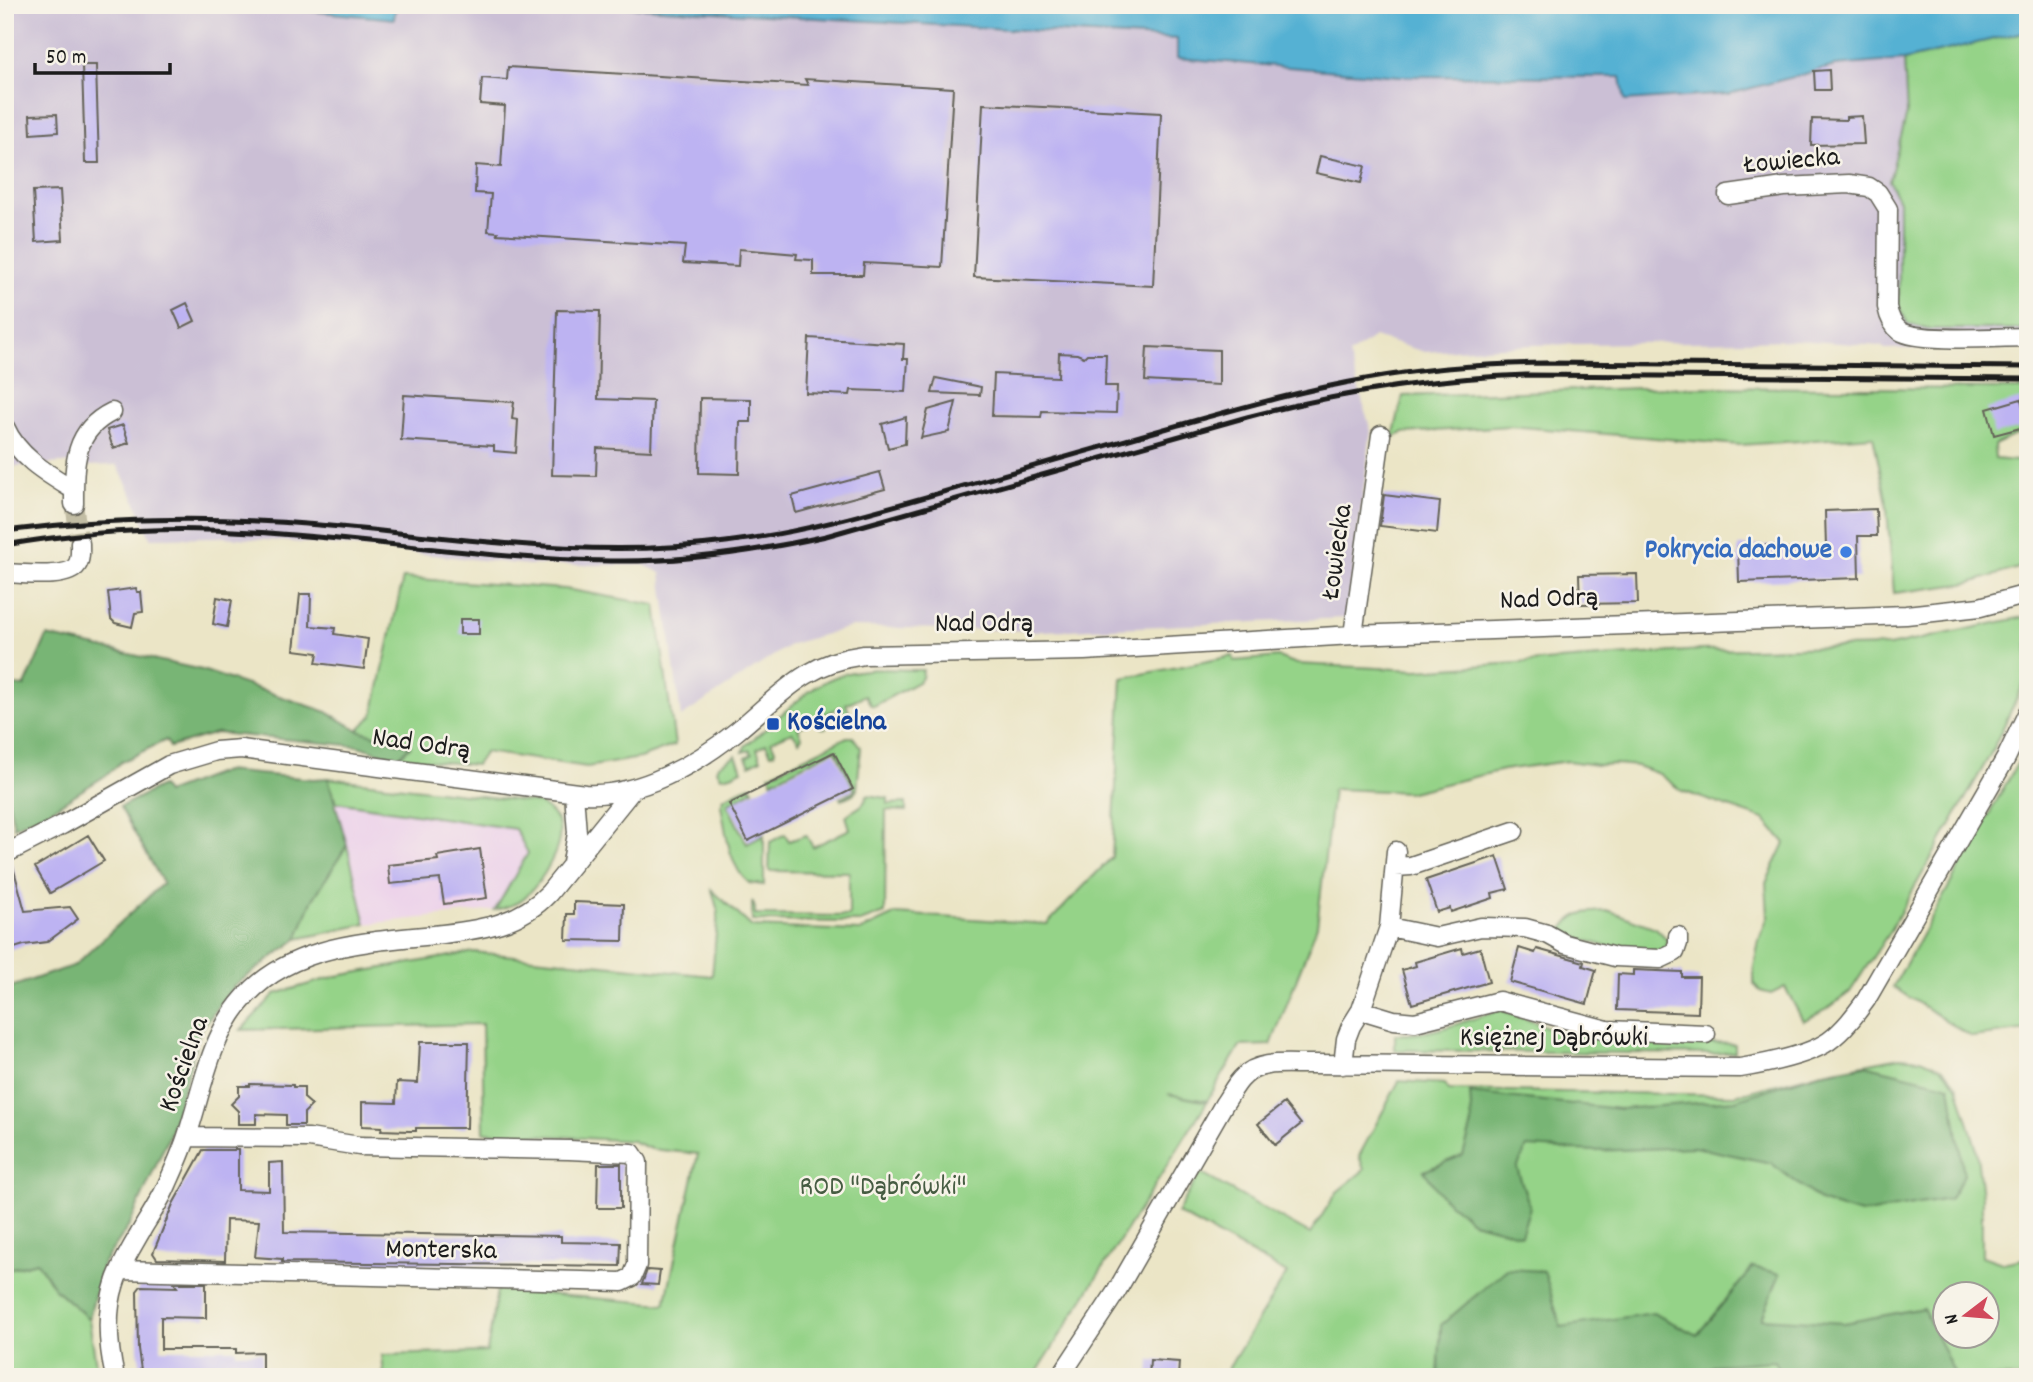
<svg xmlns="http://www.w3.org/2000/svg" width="2033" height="1382" font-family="Dekko,sans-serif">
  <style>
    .built { fill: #ecd1ea }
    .industrial { fill: #cbbfd5 }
    .green { fill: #95d388; stroke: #587852; stroke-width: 2; fill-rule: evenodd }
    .forest { fill: #78b574; stroke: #4a6848; stroke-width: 2 }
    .water { fill: #55b1d3; stroke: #386678; stroke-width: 2 }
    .building { fill: #bdb3f2 }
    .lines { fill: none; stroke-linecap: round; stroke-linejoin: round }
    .minor-tunnel { stroke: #c2bda4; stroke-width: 18; stroke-dasharray: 18 9; stroke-linecap: butt }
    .minor-casing { stroke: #646258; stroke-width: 21 }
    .minor { stroke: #fff; stroke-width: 18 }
    .rail { stroke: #1c1c1c; stroke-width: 5 }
    .shop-dot { fill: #3f7fe0; stroke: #f7f3e8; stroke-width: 2.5 }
    .transit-dot { fill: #1a4fb4; stroke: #f7f3e8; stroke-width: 2.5 }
    .labels { text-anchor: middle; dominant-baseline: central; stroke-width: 5; stroke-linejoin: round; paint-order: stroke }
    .street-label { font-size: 28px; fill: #1c1c1c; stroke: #f7f3e8 }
    .shop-label { font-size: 28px; font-weight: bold; fill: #366cbe; stroke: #f7f3e8; text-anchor: end }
    .transit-label { font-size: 28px; font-weight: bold; fill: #164399; stroke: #f7f3e8; text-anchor: start }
    .park-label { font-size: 28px; fill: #465c42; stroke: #f7f3e8 }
  </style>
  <rect width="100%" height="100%" fill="#f7f3e8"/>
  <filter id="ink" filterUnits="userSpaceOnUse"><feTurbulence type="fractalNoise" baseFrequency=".0143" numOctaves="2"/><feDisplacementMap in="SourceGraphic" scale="14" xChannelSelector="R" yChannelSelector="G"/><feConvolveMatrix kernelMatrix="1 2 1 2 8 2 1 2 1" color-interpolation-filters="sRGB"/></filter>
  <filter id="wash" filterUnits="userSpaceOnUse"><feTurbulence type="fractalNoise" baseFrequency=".00686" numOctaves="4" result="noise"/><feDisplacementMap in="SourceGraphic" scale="28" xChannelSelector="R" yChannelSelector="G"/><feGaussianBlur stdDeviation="1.57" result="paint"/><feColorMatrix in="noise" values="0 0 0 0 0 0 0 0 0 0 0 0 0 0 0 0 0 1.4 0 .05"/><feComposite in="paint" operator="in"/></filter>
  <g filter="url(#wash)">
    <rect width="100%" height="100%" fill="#ebe5c6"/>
    <path class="built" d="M336,802l179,27 13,24 -33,57 -129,14z"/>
    <path class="industrial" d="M5,5h242l146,14 3,-14h197l584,34 1,19 222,18 221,1 5,24 103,-7 106,-28 69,-6 124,-29v317l-143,1 -4,-3 -84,-6 -265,5 -107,7 -51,-15 -25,18 22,76 -24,187 -303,13 -193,-4 -60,17 -110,73 -20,-144 -17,-8h-116l-172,-18 -132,-10 -74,1 -16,-40 -17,-33 -33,1 -22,-3 -57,4z"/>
    <path class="green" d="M2028,31v298h-97l-23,-5 -9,-17v-106l-10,-20 18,-67 -3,-54z
      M1670,387l358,2v40l-34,16 1,14 21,2 12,-5v109l-58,18 -76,10 -8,-95 -13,-62 -133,9 -231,-19 -105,7 -11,4 10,-41z
      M403,578l162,11 91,16 19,140 -35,13 -53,9 -102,-15 -9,13 -78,-7 12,-11 -52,-17 15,-15z
      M2028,616v54l-3,11 -36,76 -101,177 -38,58 -24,18 -23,11 -18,-34 -14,7 -11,-3 -6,-7v-18l5,-26 9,-24 -2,-33 19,-40 -21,-24 -82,-28 -23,-17 -22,-8 -21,-2 -19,1 -29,-4 -65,9 -92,22 -78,-3 -16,137 -46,119 -31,1 -33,55 -39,-7 39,8 -173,275h-650l-2,-22 105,-3 10,-62 168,14 33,-150 -47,-5 -19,-8 -148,-9 -2,-108 -241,6 34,-36 62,-18 137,-24 238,24 6,-64 -6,-22 40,37 108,4 36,-17 151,10 65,-67 10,-179 111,-22 1,5 44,-4 19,7 121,6 283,-20 188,-4z
      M923,670l-1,8 -4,4 -44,24 -3,-1 -6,-10 -19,9 4,10 -1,3 -4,-1 -4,-9 -20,9 5,11 -1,1h-4l-4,-9 -19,9 4,9 -3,4 -7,-9 -21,9 4,9 -1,3 -3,1 -5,-10 -9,5 4,10 -11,6 -4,-8 6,-3 -2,-4 -7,2 2,-6 24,-20 2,2 6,-6 -1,-3c18,-15 36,-33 59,-42 26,-11 60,-7 88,-7z
      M847,737h6l8,11 -4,41 -4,5 -12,6 -1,-2 15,-8 -20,-41 -63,32 -3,-6z
      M2028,744v286l-56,7 -79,-50z
      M736,755l6,15 -11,5 -10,2 -4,-7 2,-5z
      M328,778l211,25c8,5 16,11 19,20 8,21 -17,60 -33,74 -9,8 -18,11 -30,13l33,-57 -13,-24 -179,-27z
      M750,785l3,5 -26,14 20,40 17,-9v50l-15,-2c-21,-17 -23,-53 -28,-78l3,-7z
      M867,795l21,3v6l18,-1v8l-20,-1 -1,103 -25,9 -108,-1v-20l3,7v7l94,1v-44l-80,-1 1,-29 15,-8 4,7 17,-6 7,12 37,-18 -4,-13c8,-8 18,-7 21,-21z
      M347,845l19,79 -69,15 15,-38z
      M1610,911l46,17 11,11 -1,10 -6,2 -44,-2 -49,-14 -5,-5c14,-20 26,-18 48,-19z
      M1501,1010l60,22 54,7 120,5v8l-22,2 -318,-4v-16c36,2 72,-14 106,-24z
      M1900,1057l21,2 21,9 15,18 19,61 6,49v60l20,7 26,-5v119h-805l64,-104 -110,-60 23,-40 110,61 27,-42 27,-22 -5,-14 40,-75 46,3 4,6 286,5 84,-22zM1946,1294h42v42h-42z
      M37,1262l17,26 35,31 9,58h-93v-107z"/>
    <path class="forest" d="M47,636l155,34 125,42 31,18 52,16 -12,12 -40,-12 -142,-13 -46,14 -4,-7 -45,22 -13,12 -59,37 -35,16 -9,-42v-99h20z
      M224,771l89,8 15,-1 19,67 -35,56 -15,38 -63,47 -34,45 -30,103 -41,92 -27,39 -13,54 -35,-31 -17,-26 -32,8v-281l70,-24 88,-82 -43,-76 41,-21 5,7z
      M1865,1065l85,21 14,89 -15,24 -89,15 -38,-12 -51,-39 -77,-16 -99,4 -68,-4 -10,21 13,39 -9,28 -48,-13 -30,-24 -19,-27 39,-16 9,-31 -2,-31 150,16 115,-9 84,-27z
      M1753,1267l27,7 -18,44 82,5 79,-15 32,66 -1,3h-170l-9,-16 -60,4 -23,12h-254l3,-52 66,-56 37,2 17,56 92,-14 44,22z"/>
    <path class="water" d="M247,5h149l-2,14z
      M593,5h1435v26l-124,29 -69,6 -106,28 -104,7 -4,-24 -221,-1 -223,-18v-19z"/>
    <g id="blocks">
      <path class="building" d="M82,65h14l3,98h-14z
        M508,67l300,18 -3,-6 148,9 -11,179 -78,-4 -1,12h-50v-15l-17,-1 1,-5 -58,-5 -1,17 -55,-3 2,-17 -188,-12 1,-2 -10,-1 3,-37 -16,-1 1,-28 25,2 4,-61 -25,-2 2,-26 25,2z
        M1829,70l1,20h-15l-1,-19z
        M983,104l178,9 -8,173 -179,-9z
        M57,114l1,18 -27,2 -1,-19z
        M1862,116l2,28 -53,1 1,-26 34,1v-3z
        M1320,156l45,10 -4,17 -45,-10z
        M60,190l3,50 -27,2 -3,-51z
        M187,303l8,18 -14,7 -8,-18z
        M557,310l43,1 -2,88 55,2 -2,50 -54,-3 -1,28 -44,-1z
        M809,338l95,6 -1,15h5l-2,33 -55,-2 -1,5 -44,-2z
        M1147,347l72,3v35l-74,-4z
        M1059,353l18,1 7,3 3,-3h19l-1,32h12l-1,27 -74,-2 -1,6 -49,-1 2,-42 64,3z
        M936,378l45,9 -1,8 -48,-2z
        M404,395l110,7 -2,17 6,1 -2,33 -22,-2v-5l-93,-6z
        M700,398l51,1v23h-11l-1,52 -40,-1z
        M2021,399l7,27 -34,9 -7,-26z
        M956,402l-7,30 -28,6 7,-28z
        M906,417l-1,27 -17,4 -6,-24z
        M123,425l6,18 -16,5 -6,-18z
        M880,472l5,17 -89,24 -4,-17z
        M1384,495l56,7 -3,31 -57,-7z
        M1876,509l1,27h-19l1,42 -120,4 -1,-36 38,-1 1,5 49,-2 -1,-37z
        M1637,574l1,29 -58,1 -1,-29z
        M136,588l1,4h4l2,20 -8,1 -3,14 -17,-4 -4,-4 -3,-27z
        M300,594h11l-1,32 25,2 -1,6 34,5 -4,30 -48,-6 2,-10 -24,-3z
        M217,597l15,3 -5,27 -14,-3z
        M460,619h19v15h-19z
        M834,752l19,37 -105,52 -19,-37z
        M88,835l16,26 -54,32 -15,-26z
        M480,849l7,49 -43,6 -4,-25 -50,5 -2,-19 50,-5 -1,-4z
        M1497,856l11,33 -16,4 1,5 -42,14 -1,-4 -13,4 -11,-32z
        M12,863l13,48 45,-4 8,12 -31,23 -23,3 -19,6v-86z
        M574,902l50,2 -1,37 -57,-1 1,-26h7z
        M1462,948l1,5 17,-5 9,34 -77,22 -10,-34 14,-4 -1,-4z
        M1519,948l16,5 2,-4 47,13 -1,4 13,4 -9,34 -77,-22z
        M1633,970l49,2v5h17l-1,36 -81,-3 1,-36 15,1z
        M420,1042h49l-2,86h-51v3h-7l-28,-1 1,-3 -20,-1v-24l34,1 1,-21 21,1z
        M250,1084l43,1v2h11v11l8,7 -8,8v12h-18v-10l-30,-1v10h-18v-13l-7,-7 8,-8v-10h11z
        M1284,1103l17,21 -26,21 -17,-21z
        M203,1150h35v40l31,1v-28l14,-1 1,70 277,4v6l60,1 -1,23 -338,-4v-3l-27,-2 4,-36 -33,-1 -1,41 -68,-2 -4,-6 20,-49z
        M598,1164h23v44h-24z
        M647,1270l13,1 -2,14 -16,-1z
        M174,1283h32v35l-45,-1v32h75v4l26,-1v25h-120l-4,-28 -1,-58 4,-5 36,1z
        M1150,1360l29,2 -1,15h-29z"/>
    </g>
  </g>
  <g filter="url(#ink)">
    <use href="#blocks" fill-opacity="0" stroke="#646258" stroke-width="2"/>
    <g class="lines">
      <path class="minor-tunnel" d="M74,504l6,39"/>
      <g class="minor-casing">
        <path id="minor" d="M1728,195l56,-8 65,-3 20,3 9,6 10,16 -1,98c2,10 5,18 13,24 19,12 101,6 128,6
          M5,427c13,30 43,47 69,63
          M74,504c0,-39 -1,-73 38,-92
          M5,573c17,0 62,7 72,-8 4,-6 3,-15 3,-22
          M1353,635l28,-200
          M5,854l57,-29 107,-60 47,-14 25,-2 344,45c53,3 112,-30 152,-63 44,-36 67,-68 127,-76l220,-4 269,-16 553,-20 74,-8 48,-13
          M572,862l5,-29 -3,-40
          M1395,867l16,-1 103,-35
          M1389,927l48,10 44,-10 44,1 22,6 18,10 50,13 45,2 15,-7 3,-9v-7
          M1361,1010l33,10 21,2 84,-21 108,29 99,4
          M1343,1065l3,-26 5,-13 10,-16 28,-83 7,-76
          M121,1270l501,12 10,-5 5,-12 1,-103 -6,-9 -63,-3 -210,-4 -50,-8 -122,-1
          M115,1377c-7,-31 -10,-64 0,-94 6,-20 19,-39 29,-57 8,-13 17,-27 23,-41 7,-16 15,-33 20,-49 15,-45 22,-94 52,-132 49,-62 133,-62 204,-70 40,-5 77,-10 106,-41l84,-104
          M1060,1377l56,-85 108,-188c6,-8 11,-20 19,-27 16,-18 48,-12 69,-13l428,4c24,-4 69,-13 89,-27 15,-11 26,-26 37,-41l140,-242 22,-46"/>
      </g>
      <use href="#minor" class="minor"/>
      <path class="rail" d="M5,531c105,-14 209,-15 314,-6 136,12 271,35 407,17 84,-10 164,-35 245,-58 65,-18 131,-37 197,-56 65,-18 130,-37 198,-49 59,-11 119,-15 180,-16l482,4
        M5,545c81,-14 165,-19 248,-13 119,7 238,28 358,29 72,1 144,-9 215,-25l421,-119c92,-24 184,-39 279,-42l502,4"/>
    </g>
  </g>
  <circle class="shop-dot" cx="1846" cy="552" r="7"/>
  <rect class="transit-dot" x="766" y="717" width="14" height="14" rx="3.5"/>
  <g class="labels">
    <g class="street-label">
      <text transform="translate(1792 163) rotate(-5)">Łowiecka</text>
      <text transform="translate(1339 552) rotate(-82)">Łowiecka</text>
      <text transform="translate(1549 601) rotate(-2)">Nad Odrą</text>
      <text x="984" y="626">Nad Odrą</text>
      <text transform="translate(421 746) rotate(8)">Nad Odrą</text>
      <text x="1554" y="1040">Księżnej Dąbrówki</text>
      <text transform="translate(186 1065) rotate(-70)">Kościelna</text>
      <text transform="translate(441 1252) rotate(1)">Monterska</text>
    </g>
    <g class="shop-label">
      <text x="1832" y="552">Pokrycia dachowe</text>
    </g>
    <g class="transit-label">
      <text x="787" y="724">Kościelna</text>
    </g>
    <g class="park-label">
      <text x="883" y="1189">ROD "Dąbrówki"</text>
    </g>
  </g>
  <rect width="2033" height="1382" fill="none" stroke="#f7f3e8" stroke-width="28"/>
  <g transform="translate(1966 1315) rotate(254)"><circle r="33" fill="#f7f3e8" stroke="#9f9d96" stroke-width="2"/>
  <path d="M0-5L12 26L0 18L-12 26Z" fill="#d1495b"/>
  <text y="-10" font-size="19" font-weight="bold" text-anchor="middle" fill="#1c1c1c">N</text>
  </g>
  <path d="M35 63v10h135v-10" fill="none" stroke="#1c1c1c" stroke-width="3.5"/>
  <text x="46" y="63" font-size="21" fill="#1c1c1c" stroke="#f7f3e8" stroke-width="5" paint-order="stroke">50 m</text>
</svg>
